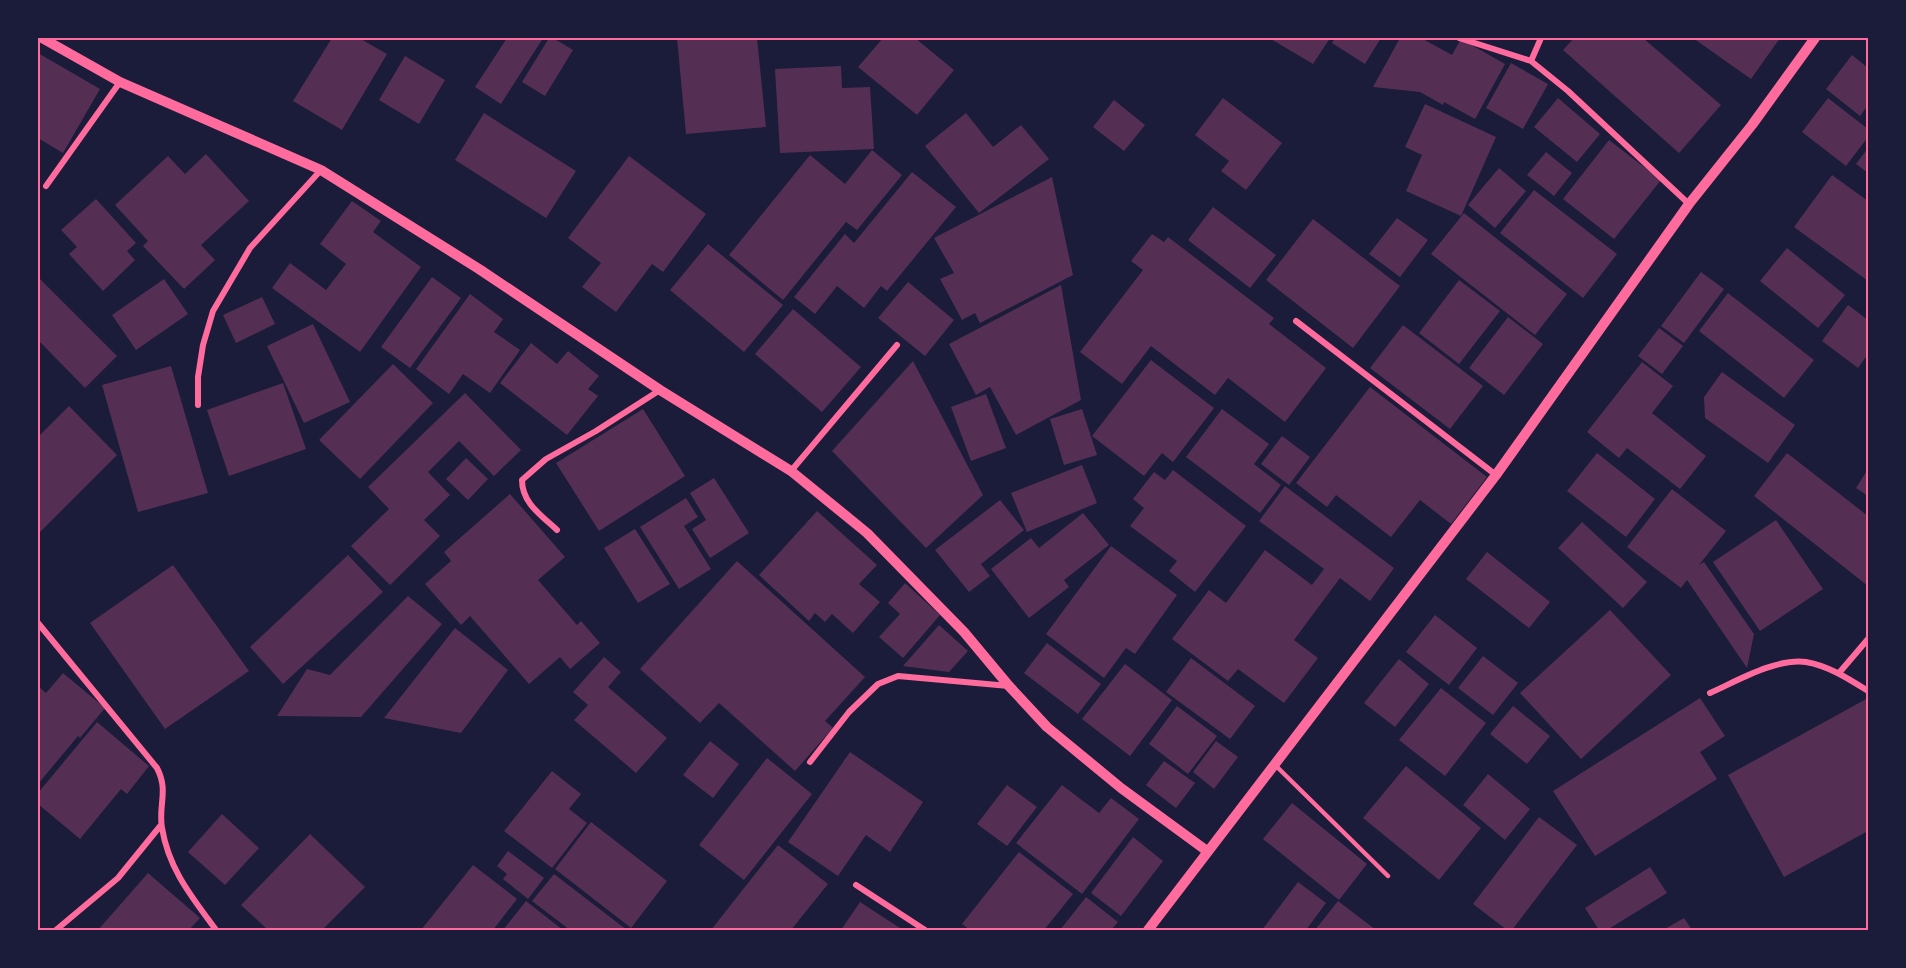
<svg xmlns="http://www.w3.org/2000/svg" width="1906" height="968" font-family="'Varela Round',sans-serif">
  <style>
    .building { fill: #542f53 }
    .lines { fill: none; stroke-linecap: round; stroke-linejoin: round }
    .service { stroke: #ff6b9d; stroke-width: 4.5 }
    .minor { stroke: #ff6b9d; stroke-width: 6 }
    .tertiary { stroke: #ff6b9d; stroke-width: 10 }
    .neatline { fill: none; stroke: #ff6b9d; stroke-width: 2 }
  </style>
  <rect width="100%" height="100%" fill="#1b1b3a"/>
  <path class="building" d="M332,38h27l28,16 -45,76 -49,-29z
    M507,38h36l-42,66 -26,-17z
    M549,38h4l20,12 -28,46 -23,-14z
    M677,38h80l9,89 -80,7z
    M883,38h32l39,32 -37,45 -59,-48z
    M1269,38h61l-17,26z
    M1335,38h46l-16,26 -33,-21z
    M1400,38h21l31,17 9,-16 44,25 -30,55 -31,-17 -1,3 -23,-13 -47,-5z
    M1574,38h69l78,67 -42,48 -116,-103z
    M1693,38h87l-29,41z
    M38,53l62,36 -37,64 -25,-15z
    M1852,55l16,13v37l-8,11 -34,-27z
    M405,56l40,24 -26,44 -40,-24z
    M1511,63l37,21 -25,45 -37,-21z
    M841,66l1,22 28,-1 4,62 -94,4 -5,-84z
    M1223,98l59,45 -36,47 -25,-19 8,-10 -34,-26z
    M1558,98l42,36 -23,28 -43,-35z
    M1828,98l40,31v8l-22,29 -44,-34z
    M1114,100l31,25 -21,26 -31,-24z
    M1425,104l71,33 -35,79 -55,-25 16,-36 -17,-8z
    M484,113l92,58 -30,47 -91,-58z
    M966,113l27,34 28,-22 28,34 -70,54 -54,-67z
    M1609,140l52,40 -47,59 -51,-40z
    M1868,148v25l-12,-9z
    M872,150l30,25 -45,55 -11,-8 -63,78 -54,-45 81,-100 35,29z
    M1546,152l26,21 -18,23 -27,-21z
    M206,154l43,47 -48,44 14,15 -31,29 -41,-43 5,-5 -33,-36 53,-49 17,18z
    M629,156l77,58 -43,58 -11,-8 -36,48 -34,-25 19,-24 -33,-25z
    M1499,168l27,23 -31,37 -27,-23z
    M912,172l44,35 -69,84 -6,-5 -17,22 -27,-22 -22,28 -21,-17 51,-63 9,9z
    M1832,175l36,26v80l-74,-54z
    M1052,177l21,98 -93,48 -5,-10 -13,7 -22,-41 14,-6 -20,-35z
    M1534,190l83,64 -34,44 -83,-65z
    M96,199l40,44 -9,8 8,9 -32,31 -34,-37 8,-7 -16,-17z
    M352,201l29,20 -8,11 48,35 -61,85 -88,-64 18,-25 36,27 20,-26 -26,-20z
    M1213,207l63,48 -26,33 -62,-48z
    M1464,213l103,81 -32,41 -104,-81z
    M1397,218l31,22 -28,37 -31,-23z
    M1313,219l87,67 -47,62 -87,-68z
    M1152,234l12,8 4,-5 106,81 -5,6 57,44 -41,54 -57,-44 -13,17 -64,-49 -29,38 -42,-32 63,-82 -12,-9z
    M708,244l75,61 -39,47 -74,-62z
    M1787,248l58,47 -27,33 -58,-47z
    M1701,272l23,17 -40,54 -23,-17z
    M38,277l79,79 -32,32 -47,-48z
    M432,277l29,21 -51,70 -29,-21z
    M164,279l24,35 -52,36 -24,-35z
    M1459,280l41,31 -41,53 -40,-31z
    M908,282l46,38 -29,36 -47,-38z
    M1061,285l20,115 -65,35 -26,-48 -14,8 -27,-51z
    M1728,293l86,67 -30,38 -85,-67z
    M470,294l33,25 -9,13 26,18 -30,43 -27,-19 -14,20 -33,-25z
    M262,297l13,27 -39,19 -13,-28z
    M1848,305l20,15v34l-10,14 -36,-27z
    M793,309l68,58 -39,45 -67,-58z
    M1508,317l35,27 -39,51 -35,-27z
    M313,324l37,78 -46,21 -37,-77z
    M1403,325l80,61 -33,43 -80,-61z
    M1659,328l24,18 -21,28 -24,-18z
    M531,343l26,21 11,-13 31,25 -11,13 10,7 -31,39 -67,-52z
    M1151,360l63,48 -41,54 -11,-9 -18,23 -52,-40z
    M913,361l70,134 -57,53 -94,-97z
    M1642,362l31,24 -21,27 54,43 -26,33 -53,-41 -8,10 -32,-26z
    M393,364l40,39 -73,76 -41,-39z
    M171,366l37,127 -70,19 -36,-127z
    M1722,372l73,53 -27,38 -63,-45 -1,-21z
    M283,383l23,66 -77,27 -22,-66z
    M1370,387l117,90 -36,47 -31,-24 -29,37 -55,-42 -9,12 -31,-24z
    M465,393l56,57 -27,26 -35,-35 -31,31 22,23 -26,25 16,16 -50,49 -39,-39 38,-37 -21,-22z
    M986,394l20,54 -35,13 -20,-54z
    M69,406l48,49 -79,79v-97z
    M643,409l42,67 -86,55 -43,-68z
    M1082,409l15,46 -33,10 -14,-46z
    M1222,409l47,35 -15,20 27,21 -21,28 -74,-56z
    M1282,436l28,21 -21,28 -28,-21z
    M1597,453l58,46 -29,38 -59,-46z
    M1787,453l81,63v70l-114,-90z
    M466,458l22,21 -20,21 -22,-21z
    M1082,465l15,38 -70,29 -16,-39z
    M1868,469v27l-12,-8z
    M1173,470l73,56 -51,66 -26,-21 8,-10 -47,-35 14,-18 -11,-9 21,-27 11,8z
    M714,478l35,55 -39,25 -18,-29 14,-9 -16,-27z
    M1285,486l109,82 -24,33 -30,-23 -46,62 24,18 -34,45 -46,-34 -10,12 -56,-42 37,-49 17,13 39,-53 47,35 12,-16 -65,-48z
    M1672,489l54,42 -27,34 5,-3 50,72 -7,34 -60,-88 -6,8 -54,-41z
    M510,494l55,63 -27,23 39,45 4,-4 19,22 -30,26 -10,-12 -31,27 -59,-68 -9,9 -36,-41 26,-23 -7,-9z
    M686,498l12,19 -14,9 27,43 -32,20 -39,-62z
    M1000,500l24,30 -43,34 9,12 -21,16 -34,-42z
    M817,511l60,54 -18,19 21,18 -27,31 -21,-19 -7,8 -10,-9 -6,8 -50,-46z
    M1083,513l26,32 -45,35 5,7 -40,31 -38,-49 40,-31 8,10z
    M1776,520l47,69 -63,42 -47,-69z
    M1582,522l65,60 -24,26 -65,-60z
    M635,529l35,55 -32,19 -34,-55z
    M1111,546l66,49 -42,59 -9,-6 -22,30 -58,-44z
    M1487,552l63,50 -21,26 -63,-49z
    M348,555l35,37 -100,92 -33,-37z
    M737,561l128,116 -40,44 8,7 -38,43 -76,-68 -19,20 -60,-54z
    M173,565l76,106 -84,58 -75,-106z
    M905,583l35,32 -37,43 -24,-21 21,-23 -12,-11z
    M408,596l34,28 -81,93 -84,-1 30,-47 23,6z
    M1610,610l61,65 -90,84 -61,-66z
    M1435,615l42,33 -28,37 -43,-33z
    M939,625l29,26 -19,21 -46,-6z
    M455,628l53,42 -47,63 -77,-15z
    M1047,643l54,41 -23,30 -54,-41z
    M1483,656l35,27 -25,32 -35,-27z
    M604,657l17,15 -13,15 59,51 -31,35 -62,-53 14,-15 -15,-13z
    M1191,658l64,48 -25,33 -64,-47z
    M1399,659l30,25 -34,43 -31,-24z
    M1125,664l47,36 -42,56 -48,-37z
    M63,673l42,35 -25,30 -2,-2 -40,48v-98l8,7z
    M1441,688l45,35 -41,53 -46,-36z
    M1700,698l25,38 -25,16 17,27 -122,77 -42,-65z
    M1868,698v133l-84,46 -56,-102z
    M1177,706l40,30 -29,38 -39,-30z
    M1513,706l37,30 -23,28 -37,-30z
    M97,722l52,44 -22,28 -6,-5 -41,50 -42,-35v-11z
    M710,741l29,23 -26,34 -30,-23z
    M1216,741l22,16 -24,32 -21,-17z
    M850,752l73,50 -33,50 -24,-17 -28,41 -50,-34z
    M767,758l45,36 -68,86 -45,-35z
    M1164,761l31,22 -19,25 -30,-23z
    M1406,766l75,62 -42,52 -76,-62z
    M552,771l29,23 -12,15 18,14 -35,45 -48,-37z
    M1488,774l42,35 -25,31 -42,-35z
    M1007,785l30,22 -30,39 -30,-22z
    M1062,785l37,28 12,-15 28,21 -57,75 -66,-51z
    M1292,803l75,61 -28,36 -76,-61z
    M222,814l37,34 -34,37 -37,-33z
    M1539,817l38,28 -65,85h-5l-34,-26z
    M591,822l76,59 -36,47 -76,-59z
    M310,834l55,53 -43,43h-54l-27,-25z
    M1133,837l30,24 -42,55 -30,-23z
    M778,845l50,39 -37,46h-80z
    M508,851l36,27 -16,21 -25,-20 4,-5 -10,-8z
    M1019,852l54,42 -29,36h-74l-8,-6z
    M473,865l44,34 -24,31h-72z
    M1650,867l17,26 -60,37h-8l-14,-22z
    M148,873l52,45 -11,12h-91z
    M554,874l73,56h-57l-38,-29z
    M1298,882l28,21 -20,27h-44z
    M1086,897l32,25 -7,8h-51z
    M526,901l14,11 23,18h-60z
    M1338,901l38,29h-61z
    M860,902l43,28h-62z
    M1684,918l8,12h-29z"/>
  <g class="lines">
    <path class="service" d="M1275,765l113,111"/>
    <path class="minor" d="M1459,38l72,23
      M1541,38l-10,23 37,30 121,113
      M46,186l74,-104
      M1296,321l200,154
      M198,405v-28l5,-32 10,-34 37,-63 71,-78
      M791,471l106,-126
      M557,530c-16,-15 -35,-27 -35,-50l24,-21 50,-28 64,-41
      M38,623l119,145c12,23 1,37 5,60 7,42 30,69 54,102
      M1839,673l29,-34
      M1710,693c27,-12 66,-35 96,-31 23,4 43,17 62,29
      M810,762l39,-50 29,-28 20,-8 111,10
      M856,885l69,45
      M56,930l62,-52 43,-53"/>
    <path class="tertiary" d="M42,38l78,44 201,88 158,99 181,121 131,81 76,62 97,99 45,54 38,41 74,61 86,63
      M1148,930l348,-455 193,-271 63,-79 63,-87"/>
  </g>
  <rect width="1906" height="968" fill="none" stroke="#1b1b3a" stroke-width="78"/>
  <rect x="39" y="39" width="1828" height="890" class="neatline"/>
</svg>
